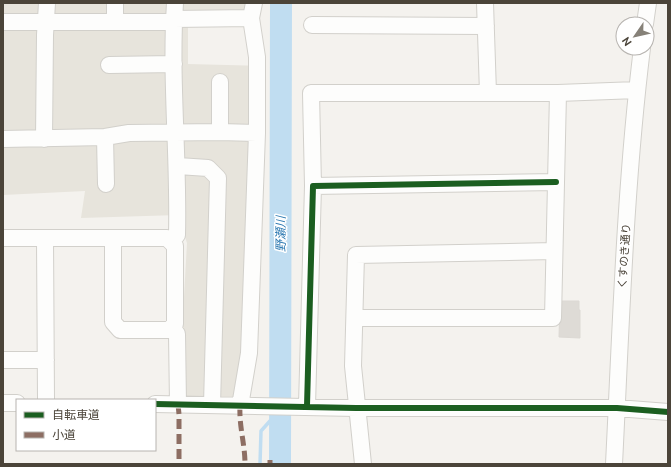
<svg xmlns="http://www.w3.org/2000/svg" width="671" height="467" font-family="Ubuntu,'Noto Sans JP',sans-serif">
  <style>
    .residential { fill: #e7e4dc }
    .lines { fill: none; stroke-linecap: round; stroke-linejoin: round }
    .stream { stroke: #c0ddf1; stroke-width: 3.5 }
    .river { stroke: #c0ddf1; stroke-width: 22 }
    .building { fill: #dedbd6; stroke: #dcd9d4 }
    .minor-casing { stroke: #d2d0cb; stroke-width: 18 }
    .minor { stroke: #fdfdfc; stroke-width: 16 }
    .quiet { stroke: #8d6e63; stroke-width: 5; stroke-dasharray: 10 5; stroke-linecap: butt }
    .cycleway-casing { stroke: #fff; stroke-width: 8 }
    .cycleway { stroke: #1b5e20; stroke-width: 6 }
    .labels { text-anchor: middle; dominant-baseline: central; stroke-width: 3; stroke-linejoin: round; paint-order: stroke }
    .street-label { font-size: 11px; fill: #4b4439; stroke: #fff }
    .water-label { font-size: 12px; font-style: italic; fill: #2e7ab2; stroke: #fff }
  </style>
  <rect width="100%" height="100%" fill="#f4f2ee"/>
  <path class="residential" d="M3,3h255v16l-70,-1v46l74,2 -16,340 -68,-2 9,-161 -9,-28 -97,3 4,-27 -82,4z"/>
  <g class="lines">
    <path class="stream" d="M260,464l1,-33 17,-19"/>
    <path class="river" d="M280,464l1,-461"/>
  </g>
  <path class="building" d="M560,301h19v9h1v28l-21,-1z"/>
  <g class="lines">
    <g class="minor-casing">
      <path id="minor" d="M115,3v18
        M485,3l3,90
        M251,18l3,-15
        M174,19l77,-1 6,39v76l-8,220 -9,53
        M3,22h171
        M645,24l3,-21
        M312,25l174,1
        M109,65l65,-1
        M220,132l37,1
        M105,137l1,47
        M3,139l102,-2 24,-4 91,-1v-50
        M44,139l1,-104 2,-32
        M178,166l30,2 10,10 -6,227
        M313,186l-2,-93h247l79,-3
        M3,238h164l8,8v78l-6,6h-49l-7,-8v-83
        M45,239l1,161
        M171,242l6,-7c2,-77 -7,-155 -2,-232
        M355,318h198l5,-225
        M172,327l5,7 1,70
        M3,360h43
        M3,403h14
        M155,404l201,4h261l51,4
        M307,406l6,-220 243,-4
        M363,464l-10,-98 3,-111 198,-4
        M614,464c7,-139 11,-278 28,-416"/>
    </g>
    <use href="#minor" class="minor"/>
    <path class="quiet" d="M178,404l1,10v50
      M240,406c-1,21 5,38 5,58
      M270,464v-4"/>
    <g class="cycleway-casing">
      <path id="cycleway" d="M155,404l201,4h261l51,4
        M307,406l6,-220 243,-4"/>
    </g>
    <use href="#cycleway" class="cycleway"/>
  </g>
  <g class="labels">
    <g class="street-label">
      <text transform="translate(624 256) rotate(-86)">くすのき通り</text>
    </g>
    <g class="water-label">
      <text transform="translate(280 234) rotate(-90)">野瀬川</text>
    </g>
  </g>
  <rect width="671" height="467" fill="none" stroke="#4b4439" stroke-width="8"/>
  <rect x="16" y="399" width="140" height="52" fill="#ffffff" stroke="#b7b4b0"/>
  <rect x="24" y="412" width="20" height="6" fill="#1b5e20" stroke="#b7b4b0"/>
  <text x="52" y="419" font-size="12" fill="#4b4439">自転車道</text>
  <rect x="24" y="432" width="20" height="6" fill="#8d6e63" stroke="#b7b4b0"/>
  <text x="52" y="439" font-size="12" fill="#4b4439">小道</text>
  <g transform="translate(635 36) rotate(236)"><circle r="19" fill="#ffffff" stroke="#b7b4b0"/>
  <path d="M0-3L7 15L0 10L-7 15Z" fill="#868178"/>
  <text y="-6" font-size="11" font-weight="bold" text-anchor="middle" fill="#4b4439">N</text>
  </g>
</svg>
